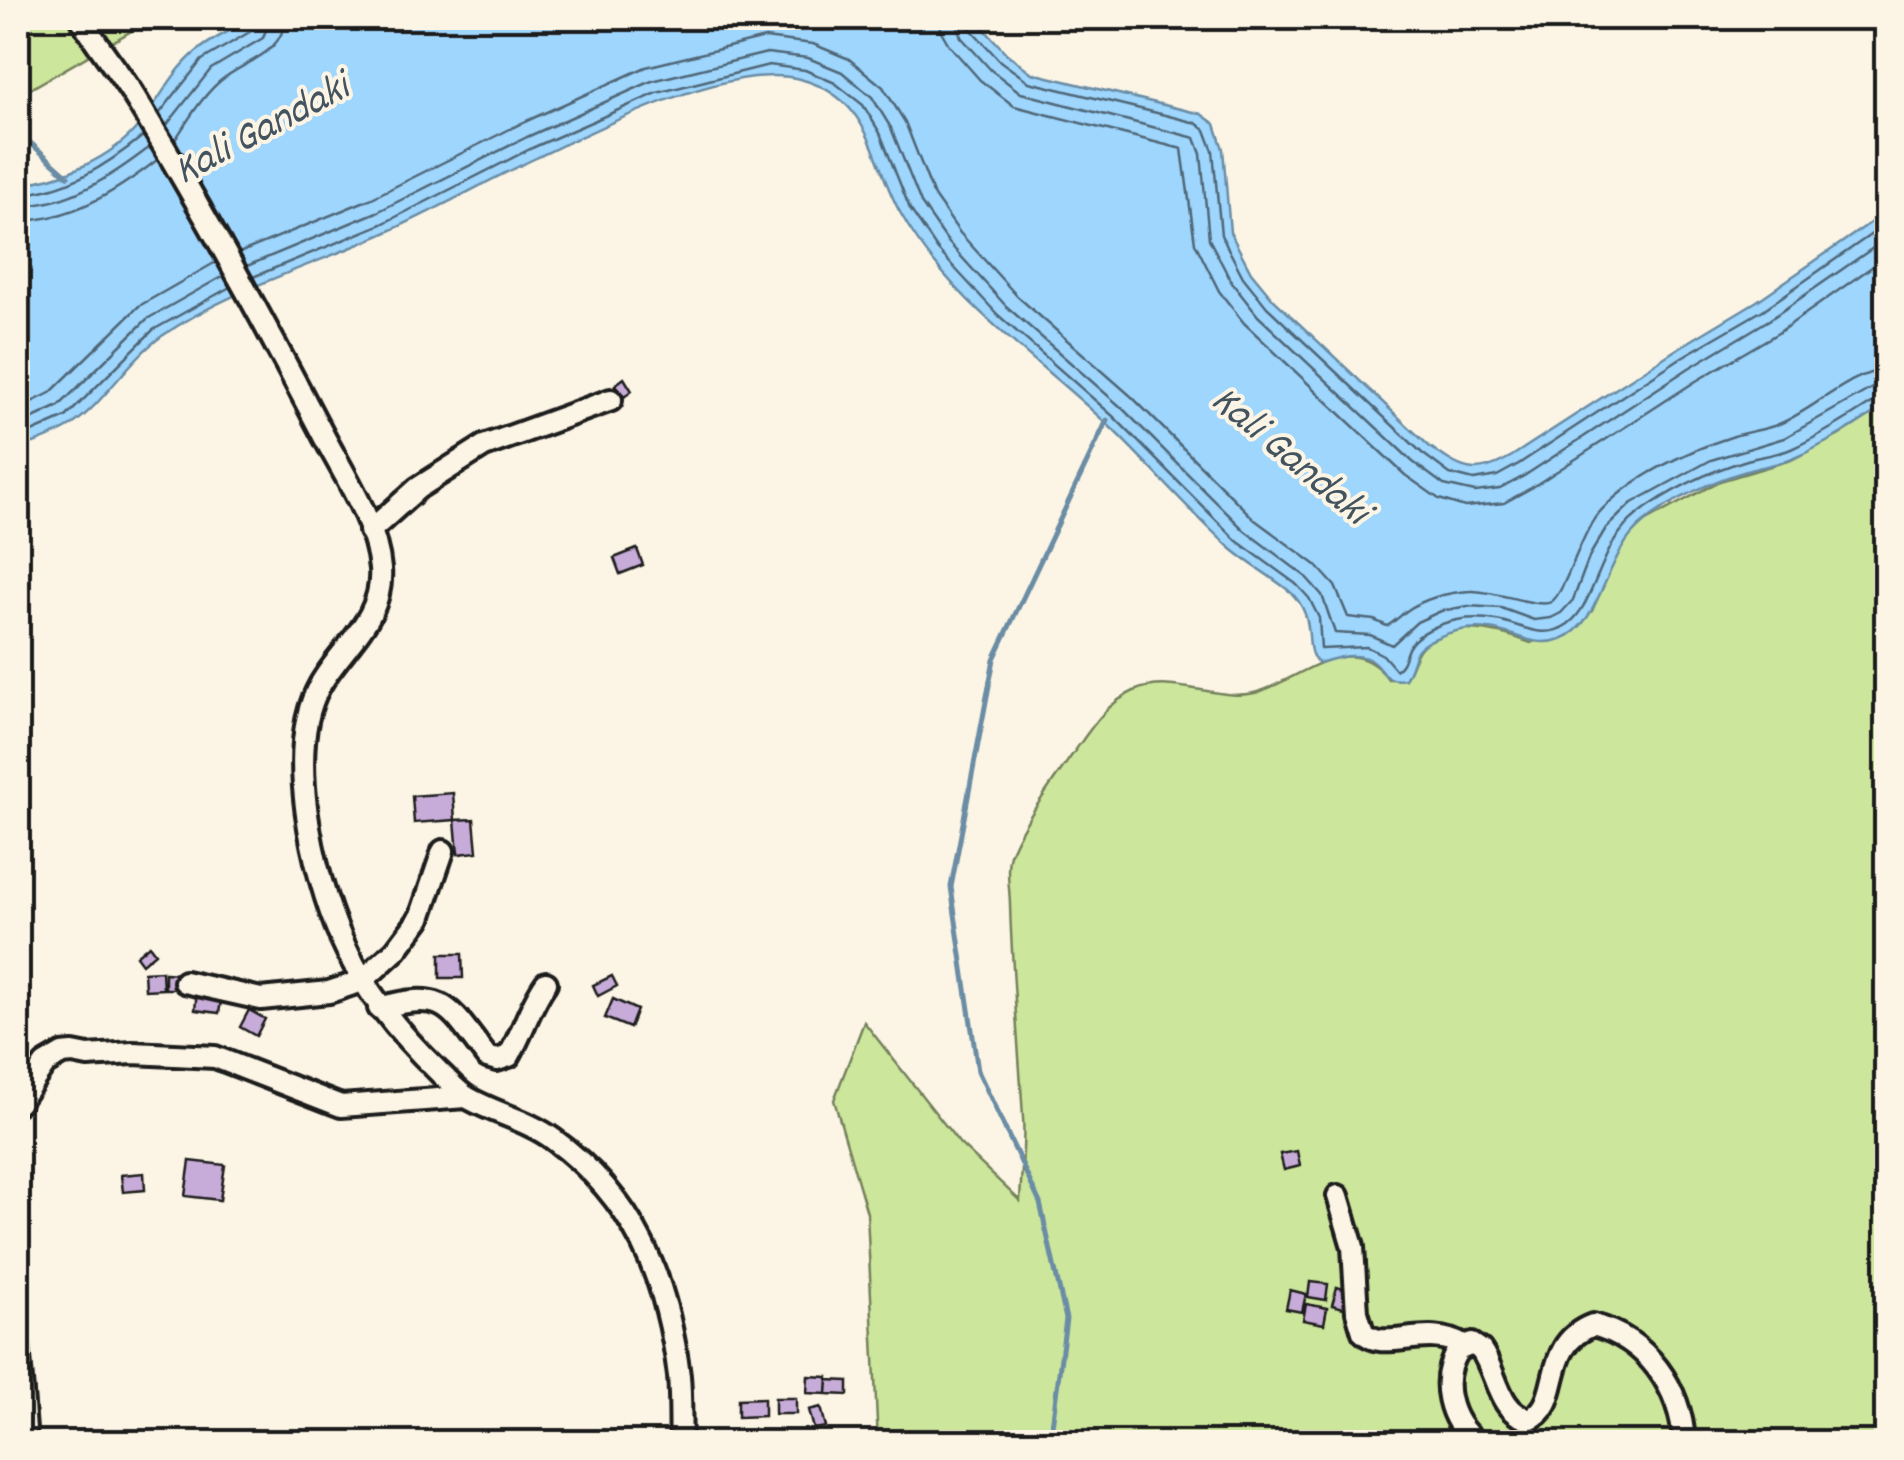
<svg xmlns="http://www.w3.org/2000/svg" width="1904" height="1460" font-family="Dekko,sans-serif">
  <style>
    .green { fill: #cce69c; stroke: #74815c; stroke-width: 2.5 }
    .water { fill: #9ed6fe; stroke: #6a8ca4; stroke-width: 2.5 }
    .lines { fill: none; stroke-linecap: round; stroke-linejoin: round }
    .shore { stroke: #506676; stroke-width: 2.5 }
    .stream { stroke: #6a8ca4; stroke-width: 5 }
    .building { fill: #c7abd8; stroke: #1c1c1c; stroke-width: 2.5 }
    .street-casing { stroke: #1c1c1c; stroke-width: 28 }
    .street { stroke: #fcf5e5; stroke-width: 20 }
    .labels { text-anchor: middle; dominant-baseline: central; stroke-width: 8; stroke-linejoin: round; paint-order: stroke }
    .water-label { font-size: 42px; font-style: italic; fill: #435460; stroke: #fcf5e5 }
  </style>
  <rect width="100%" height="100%" fill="#fcf5e5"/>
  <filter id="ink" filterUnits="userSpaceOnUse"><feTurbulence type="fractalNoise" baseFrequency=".01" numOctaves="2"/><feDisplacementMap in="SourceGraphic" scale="20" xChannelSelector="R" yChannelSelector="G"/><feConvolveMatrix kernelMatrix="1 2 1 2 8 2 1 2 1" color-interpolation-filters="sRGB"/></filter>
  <g filter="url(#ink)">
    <path class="green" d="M18,18h127l-5,8 -122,70z
      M1886,405v1037h-1008l-11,-229 -33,-113 30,-78 96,122 60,57c1,-27 5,-56 3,-83 -4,-71 -11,-142 -13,-213 0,-15 -5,-39 1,-53 13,-31 41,-69 61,-97 18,-25 33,-51 62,-64 41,-18 88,14 127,0 44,-15 90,-62 127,-12h17c6,-9 8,-20 14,-29 24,-34 81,-19 112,-7l61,-32 19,-47 14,-24 19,-18 76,-41 71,-21 47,-24z"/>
    <path class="water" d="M256,18h718l33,36 25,19 169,41 14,10 8,25 7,83 21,40 23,28 155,146c33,24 45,32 83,10l165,-107 80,-48 129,-89v193c-29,19 -59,39 -92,53 -14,6 -29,8 -44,12 -36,10 -80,30 -108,54 -38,31 -39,100 -81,115 -25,9 -42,-4 -66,-9 -20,-4 -41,0 -59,8 -7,3 -15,7 -19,13 -5,9 -6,19 -12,28 -27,5 -20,-18 -43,-22 -15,-3 -29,2 -43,6 -19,-12 2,-45 -31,-73 -20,-16 -43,-28 -61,-45 -42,-38 -78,-81 -119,-120 -71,-67 -158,-124 -207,-211 -31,-55 -28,-115 -101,-135 -69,-18 -200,48 -264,79 -51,24 -100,52 -151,75 -75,34 -155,56 -223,103 -34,24 -56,65 -90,89 -16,11 -37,17 -54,24v-265c42,-4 93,-25 121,-59 20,-24 33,-53 57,-73 17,-14 40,-25 60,-34z"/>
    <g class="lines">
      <path class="shore" d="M940,18l1,13 8,14 31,35 34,26 168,43 13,94 24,48 25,32 161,152 34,24 26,8 39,-4 27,-15 165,-107 82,-48 108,-76
        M955,18l6,19 30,33 30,23 174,45 6,16 8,85 23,44 26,33 155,146 31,23 31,7 25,-3 24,-13 165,-108 80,-48 117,-81
        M968,18l2,10 30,33 29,21 132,32 35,9 9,7 8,21 8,84 22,42 24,30 155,146 28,21 24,6 23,-4 20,-11 165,-108 81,-47 123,-86
        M159,114l43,-54 51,-30 4,-12
        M166,126l45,-57 52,-31 7,-20
        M175,140c13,-20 26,-42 44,-58 25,-22 64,-26 66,-64
        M18,194c48,-2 89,-29 125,-58
        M18,206c51,-1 93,-29 132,-59
        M18,221c53,-1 98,-29 139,-61
        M239,253l131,-54 150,-75 126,-57 119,-29 48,6 36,15 34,28 22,35 29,74 26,37 57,63 115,101 123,123 61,45 19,21 13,31 26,3 13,6c7,-4 12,-9 18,-14 17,-13 43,-20 65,-21 21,-2 69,18 81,11 14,-9 30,-68 46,-87 33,-38 90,-64 137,-79 15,-5 31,-6 45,-12 33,-13 73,-53 107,-54
        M247,266l130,-54 150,-75 125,-56 115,-28 41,5 34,14 30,25 19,31 30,75 27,39 58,64 116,102 123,123 60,45 17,19 13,38 35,2 22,10 25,-23 24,-11 27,-5 33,2 33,12 17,-2 10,-5 12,-13 17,-45 16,-27 26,-25 79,-43 73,-22 88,-50 14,-3
        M253,277l129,-53 150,-76 125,-55 112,-28 36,5 30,13 28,22 17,28 30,76 28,41 60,65 116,102 123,124 59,43 13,14 10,20 2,31 46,-2 16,8 13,15c8,-6 7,-10 11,-19 5,-14 22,-22 35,-27 17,-6 36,-7 54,-4 25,4 47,22 72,4 29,-21 30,-79 69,-109 30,-24 73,-44 110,-55 14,-4 30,-5 44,-11 31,-14 59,-32 87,-50l8,-1
        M18,409l32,-16 89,-87 77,-44
        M18,425l41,-19 88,-87 76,-43
        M18,438l48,-21 87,-87 77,-43"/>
      <path class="stream" d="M18,132l50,44
        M1050,1442l16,-123 -26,-116 -62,-132 -27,-184 43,-228 113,-239"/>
    </g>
    <path class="building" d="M624,378l8,13 -8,6 -9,-12z
      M637,549l6,16 -23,9 -6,-16z
      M453,793l2,27 -41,3 -2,-27z
      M474,819l3,33 -19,2 -3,-34z
      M149,945l6,8 -13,11 -6,-8z
      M440,954h22l1,24h-23z
      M162,971l1,18 -18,1 -1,-18z
      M165,973l14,1v15h-14z
      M612,976l5,10 -19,10 -5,-11z
      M197,991l25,4 -3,18 -24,-3z
      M613,999l24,11 -7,18 -25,-10z
      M249,1010l16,9 -9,17 -16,-9z
      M1297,1151l3,15 -16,4 -4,-16z
      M190,1161l35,4 -5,35 -35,-4z
      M144,1173l1,17 -22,2 -2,-17z
      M1310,1282l18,2 -2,16 -18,-3z
      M1337,1287l16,5 -5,17 -16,-4z
      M1290,1290l16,4 -4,18 -16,-3z
      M1306,1304l21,4 -3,16 -21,-4z
      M808,1376l20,1 -1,17 -20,-1z
      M828,1380l20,1v14l-21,-1z
      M764,1398v18l-26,1v-18z
      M775,1398h21v16h-21z
      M821,1407l5,20 -12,2 -5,-19z"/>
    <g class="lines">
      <g class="street-casing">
        <path id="street" d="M81,18c16,29 39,54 56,83 65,108 126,218 184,330 21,41 55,90 59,138 4,50 -38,77 -60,116 -36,63 -7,189 21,253 23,53 57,94 98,134 10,9 19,21 31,27 27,15 59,22 83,40 82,60 114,139 126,237 2,22 1,44 2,66
          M370,531l48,-43 66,-42 127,-46
          M185,982l76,17 68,-7 33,-11 34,-31 24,-32 23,-67
          M379,1008c68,-19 70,0 108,49l10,3 12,-4c14,-24 21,-51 37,-73
          M18,1103l27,-39 17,-10 11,-1 15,3 45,-3 82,4 126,49 125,-9
          M1338,1196l15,51 4,65 6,20c21,22 63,-9 101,14
          M18,1344l8,98
          M1476,1442c-27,-21 -38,-62 -18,-92l14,-6 9,6c16,22 17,63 48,69 36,-14 10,-74 64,-94 54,14 88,63 91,117"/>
      </g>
      <use href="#street" class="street"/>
    </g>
  </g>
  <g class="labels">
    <g class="water-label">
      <text transform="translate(263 132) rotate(-28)">Kali Gandaki</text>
      <text transform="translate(1288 458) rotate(40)">Kali Gandaki</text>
    </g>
  </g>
  <rect width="1904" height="1460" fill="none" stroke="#fcf5e5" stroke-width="60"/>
  <rect x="30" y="30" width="1844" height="1400" fill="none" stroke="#1c1c1c" stroke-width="4" filter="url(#ink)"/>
</svg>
